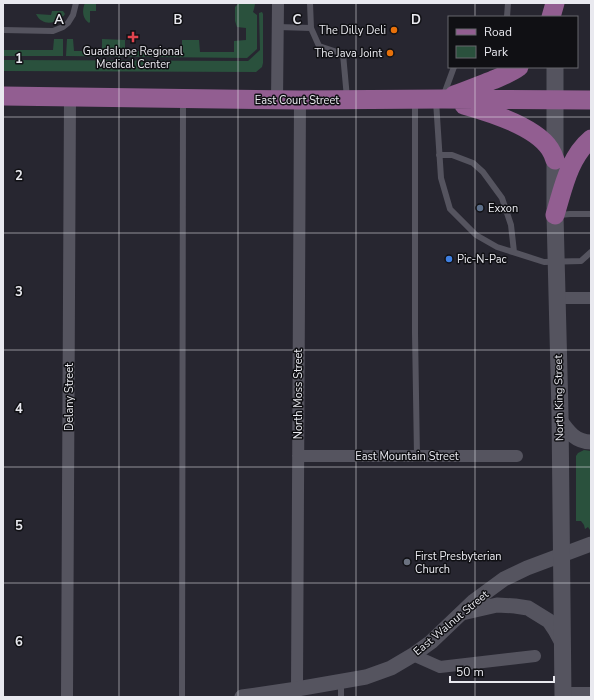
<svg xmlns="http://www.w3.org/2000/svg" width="594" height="700" font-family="'Nunito Sans',sans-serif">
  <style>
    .green { fill: #2a513d }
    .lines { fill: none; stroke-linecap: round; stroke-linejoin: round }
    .service { stroke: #55545f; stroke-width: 6 }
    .minor { stroke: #55545f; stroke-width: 12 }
    .tertiary { stroke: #55545f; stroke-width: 15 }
    .secondary { stroke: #55545f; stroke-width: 17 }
    .primary { stroke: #925e91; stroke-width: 19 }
    .grid { fill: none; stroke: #e9e9ef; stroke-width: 1; stroke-opacity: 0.55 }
    .food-dot { fill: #e8710a; stroke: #101014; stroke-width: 1.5 }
    .health-dot { fill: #e0444e; stroke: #101014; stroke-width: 1.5 }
    .service-dot { fill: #5c6f8a; stroke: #101014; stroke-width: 1.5 }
    .shop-dot { fill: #3f7fe0; stroke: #101014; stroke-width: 1.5 }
    .worship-dot { fill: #6b7280; stroke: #101014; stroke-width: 1.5 }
    .labels { text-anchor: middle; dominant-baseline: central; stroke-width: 3; stroke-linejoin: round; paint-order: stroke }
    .poi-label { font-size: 11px; fill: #e9e9ef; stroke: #101014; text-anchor: start }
    .street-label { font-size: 11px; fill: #e9e9ef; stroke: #101014 }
    .grid-label { font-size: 13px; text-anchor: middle; font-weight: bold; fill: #e9e9ef; stroke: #101014; stroke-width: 3; stroke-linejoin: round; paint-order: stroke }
  </style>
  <rect width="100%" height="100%" fill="#272630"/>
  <path class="green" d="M85,3h11v8h-6v11l-1,1c-7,-5 -7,-13 -4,-20z
    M239,3h14l2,1 -1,5 -1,3 4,3v34l-10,9 -181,-2 1,-17h6l1,12h28v-12l23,1v11h57v-11h17l1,12h34v-11l12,-1v-12l-9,-1 -2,-6v-14z
    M52,11h11l2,3c-7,10 -23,13 -29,0l15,1z
    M262,12l1,2v49l-1,4 -6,5 -253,-1v-11l245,1 12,-11 -1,-37z
    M54,39h9v17h-60v-6h50z
    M584,450l7,1v79h-1l-2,-3 -3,2 -1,-4 -3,-4h-5v-65l2,-3z"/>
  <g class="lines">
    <path class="service" d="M310,3l1,25 8,18 24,8 4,44
      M507,17l1,-14
      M278,27l33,1
      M3,30l50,1 10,-4 5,-4 5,-8 3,-12
      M443,97l11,-30
      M415,101v232l2,123
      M436,101l5,77 9,31 26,26 21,12 47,15 37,-1 10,-9
      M439,155h13l21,8 10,9 19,26 9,27 3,27
      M559,215l11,-1h21
      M182,697l1,-596
      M341,697v-16"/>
    <path class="minor" d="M277,100l1,-97
      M557,298h34
      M298,456h219
      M413,655l27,12 95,-11
      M297,689l3,-589
      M563,693h28
      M67,697l3,-600"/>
    <path class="tertiary" d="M560,420c8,12 16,22 31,22
      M462,613l35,-8 18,1 13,2 21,13 6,9 7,13
      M242,697l55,-8 69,-12 25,-9 22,-13 18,-13 43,-41 30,-22 23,-11 64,-24"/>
    <path class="secondary" d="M555,67v148l5,198 3,284"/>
    <path class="primary" d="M551,17l4,-14
      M454,95c14,-5 26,-10 39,-15 9,-4 18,-7 26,-13
      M3,96l297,4 142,-1 149,1
      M464,105c25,7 72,22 86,44 2,3 4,8 5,11
      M555,215c8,-26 14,-58 36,-76"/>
  </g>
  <path class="grid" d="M119,3v694M238,3v694M356,3v694M475,3v14M475,67v630M3,117h588M3,233h588M3,350h588M3,467h588M3,583h588"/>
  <g class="food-dot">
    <circle cx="394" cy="30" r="4"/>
    <circle cx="390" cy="53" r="4"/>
  </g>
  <path class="health-dot" d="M131 31h4v4h4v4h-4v4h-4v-4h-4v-4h4z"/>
  <circle class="service-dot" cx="480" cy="208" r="4"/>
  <circle class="shop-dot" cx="449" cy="259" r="4"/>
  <circle class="worship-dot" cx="407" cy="562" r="4"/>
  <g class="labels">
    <g class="poi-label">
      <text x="386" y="30" text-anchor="end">The Dilly Deli</text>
      <text x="133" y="51" text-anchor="middle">Guadalupe Regional<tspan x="133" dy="13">Medical Center</tspan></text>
      <text x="382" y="53" text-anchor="end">The Java Joint</text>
      <text x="488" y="208">Exxon</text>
      <text x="457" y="259">Pic-N-Pac</text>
      <text x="415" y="556">First Presbyterian<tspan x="415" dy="13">Church</tspan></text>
    </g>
    <g class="street-label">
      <text x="297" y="100">East Court Street</text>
      <text transform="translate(298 394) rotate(-90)">North Moss Street</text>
      <text transform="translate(69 397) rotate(-90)">Delany Street</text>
      <text transform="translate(559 398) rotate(-91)">North King Street</text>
      <text x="407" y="456">East Mountain Street</text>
      <text transform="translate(451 623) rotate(-40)">East Walnut Street</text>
    </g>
  </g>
  <g class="grid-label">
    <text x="59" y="24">A</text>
    <text x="178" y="24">B</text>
    <text x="297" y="24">C</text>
    <text x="416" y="24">D</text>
    <text x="19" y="63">1</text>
    <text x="19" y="180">2</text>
    <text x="19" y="296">3</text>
    <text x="19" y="413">4</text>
    <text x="19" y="530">5</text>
    <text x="19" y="646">6</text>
  </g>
  <rect width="594" height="700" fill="none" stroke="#e9e9ef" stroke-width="8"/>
  <rect x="448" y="16" width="130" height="52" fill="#101014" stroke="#67676c"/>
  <rect x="456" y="29" width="20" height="6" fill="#925e91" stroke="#67676c"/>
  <text x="484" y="36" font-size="12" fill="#e9e9ef">Road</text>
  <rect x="456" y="46" width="20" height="12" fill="#2a513d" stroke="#67676c"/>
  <text x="484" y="56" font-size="12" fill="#e9e9ef">Park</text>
  <path d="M450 676v6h104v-6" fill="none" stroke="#e9e9ef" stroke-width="2"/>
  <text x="456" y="676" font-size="12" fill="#e9e9ef" stroke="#101014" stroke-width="3" paint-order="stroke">50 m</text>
</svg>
